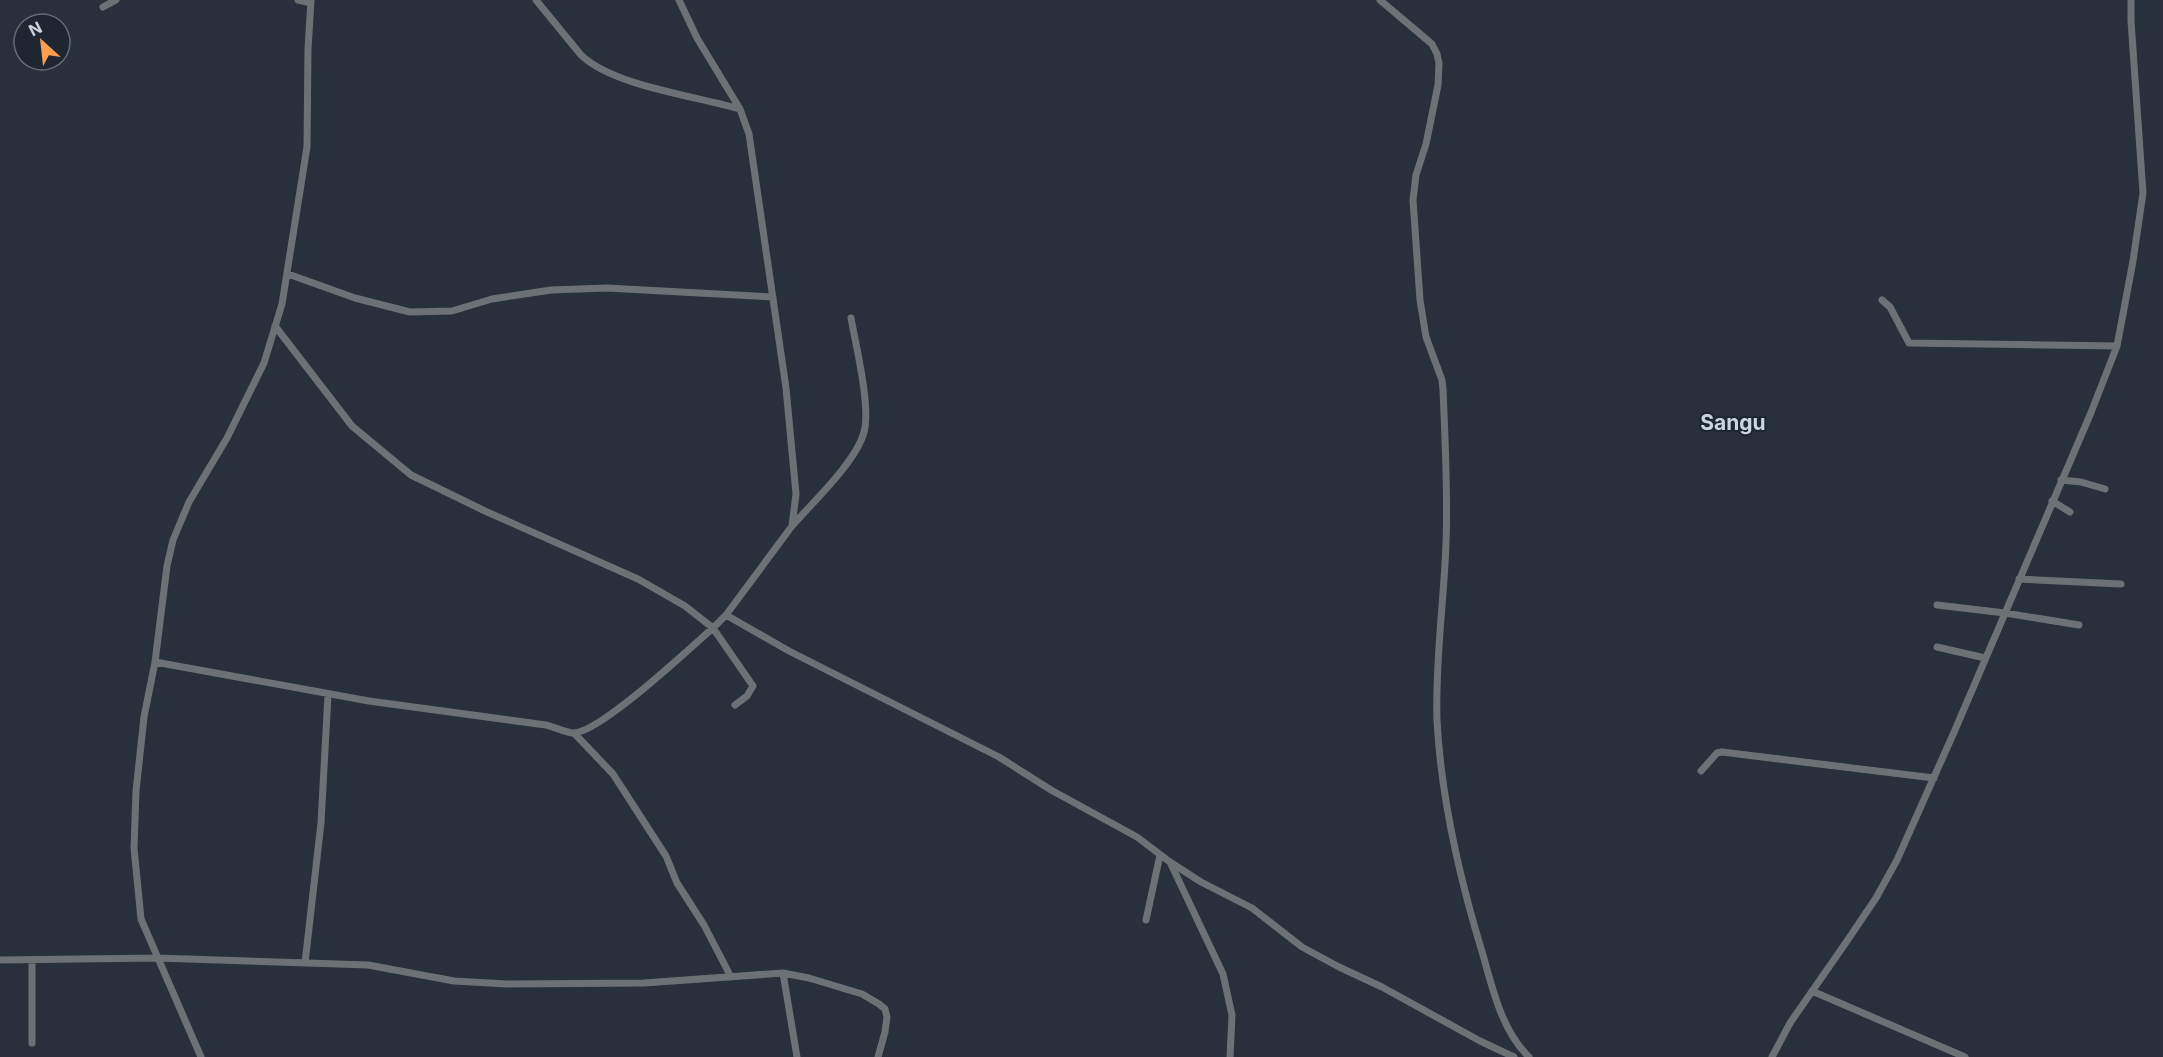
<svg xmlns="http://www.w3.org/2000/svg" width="2163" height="1057" font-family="Inter,sans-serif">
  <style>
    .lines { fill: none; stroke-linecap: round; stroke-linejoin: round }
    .street { stroke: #6c7176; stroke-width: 7 }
    .labels { text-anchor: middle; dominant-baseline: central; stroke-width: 4.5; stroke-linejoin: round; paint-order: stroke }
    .quarter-label { font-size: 21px; font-weight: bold; fill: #c9d5e3; stroke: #1e2631 }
  </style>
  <rect width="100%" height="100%" fill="#27303b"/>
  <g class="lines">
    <path class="street" d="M298,0l13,3
      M536,0l45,55c32,31 115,41 159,54
      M1380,0l52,44 5,10 2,9 -1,22 -12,59 -10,31 -3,25 7,100 6,37 16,43 1,9c2,51 5,103 3,154 -2,59 -11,118 -9,177 4,78 23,160 46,235 10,35 19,76 46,102
      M103,7l13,-7
      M288,274l67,24 55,14 42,-1 40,-12 59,-9 56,-2 166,9
      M1882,300l8,7 19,36 208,3
      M275,326l77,100 59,49 74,36 153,68 47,27 28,22 40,58 -6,10 -12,9
      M2061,480l20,2 24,7
      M2052,501l18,11
      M792,526c21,-24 64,-64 72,-94 7,-25 -8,-86 -13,-114
      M2019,579l102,5
      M1937,605l68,8 74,12
      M726,615l63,36 210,106 52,33 86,47 33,25 31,20 51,26 50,39 37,20 43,20 98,54 34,16
      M1937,647l48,11
      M155,662l214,39 177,24c8,2 19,7 26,8 25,3 119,-86 141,-105l13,-13 66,-89 4,-32 -10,-106 -37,-254 -9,-25 -43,-71 -18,-38
      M574,733l39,41 53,82 11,27 27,42 27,52
      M1701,771l16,-18 5,-1 212,26
      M1170,862l53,112 9,41 -2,42
      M1146,920l14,-65
      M0,960l157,-2 211,7 86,16 53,3 137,-1 139,-10 26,5 53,16 17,10 6,5 2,8 -2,15 -7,25
      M305,963l16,-140 7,-128
      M783,973l14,84
      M1812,991l153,66
      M32,1043v-83
      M201,1057l-60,-138 -7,-71 2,-57 8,-74 11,-55 12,-96 6,-26 16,-38 38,-64 37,-75 18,-59 25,-157 1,-98 3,-49
      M1772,1057l18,-34 57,-82 29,-43 21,-38 58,-130 135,-315 27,-69 16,-85 10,-68 -12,-172v-21"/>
  </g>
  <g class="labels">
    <g class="quarter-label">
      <text x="1733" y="422">Sangu</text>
    </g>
  </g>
  <g transform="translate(42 42) rotate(333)"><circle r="28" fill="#1e2631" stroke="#646b74" stroke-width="1.5"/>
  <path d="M0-4.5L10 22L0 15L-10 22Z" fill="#fb9e51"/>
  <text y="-9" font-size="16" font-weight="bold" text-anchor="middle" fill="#ccd2d9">N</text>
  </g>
</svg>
